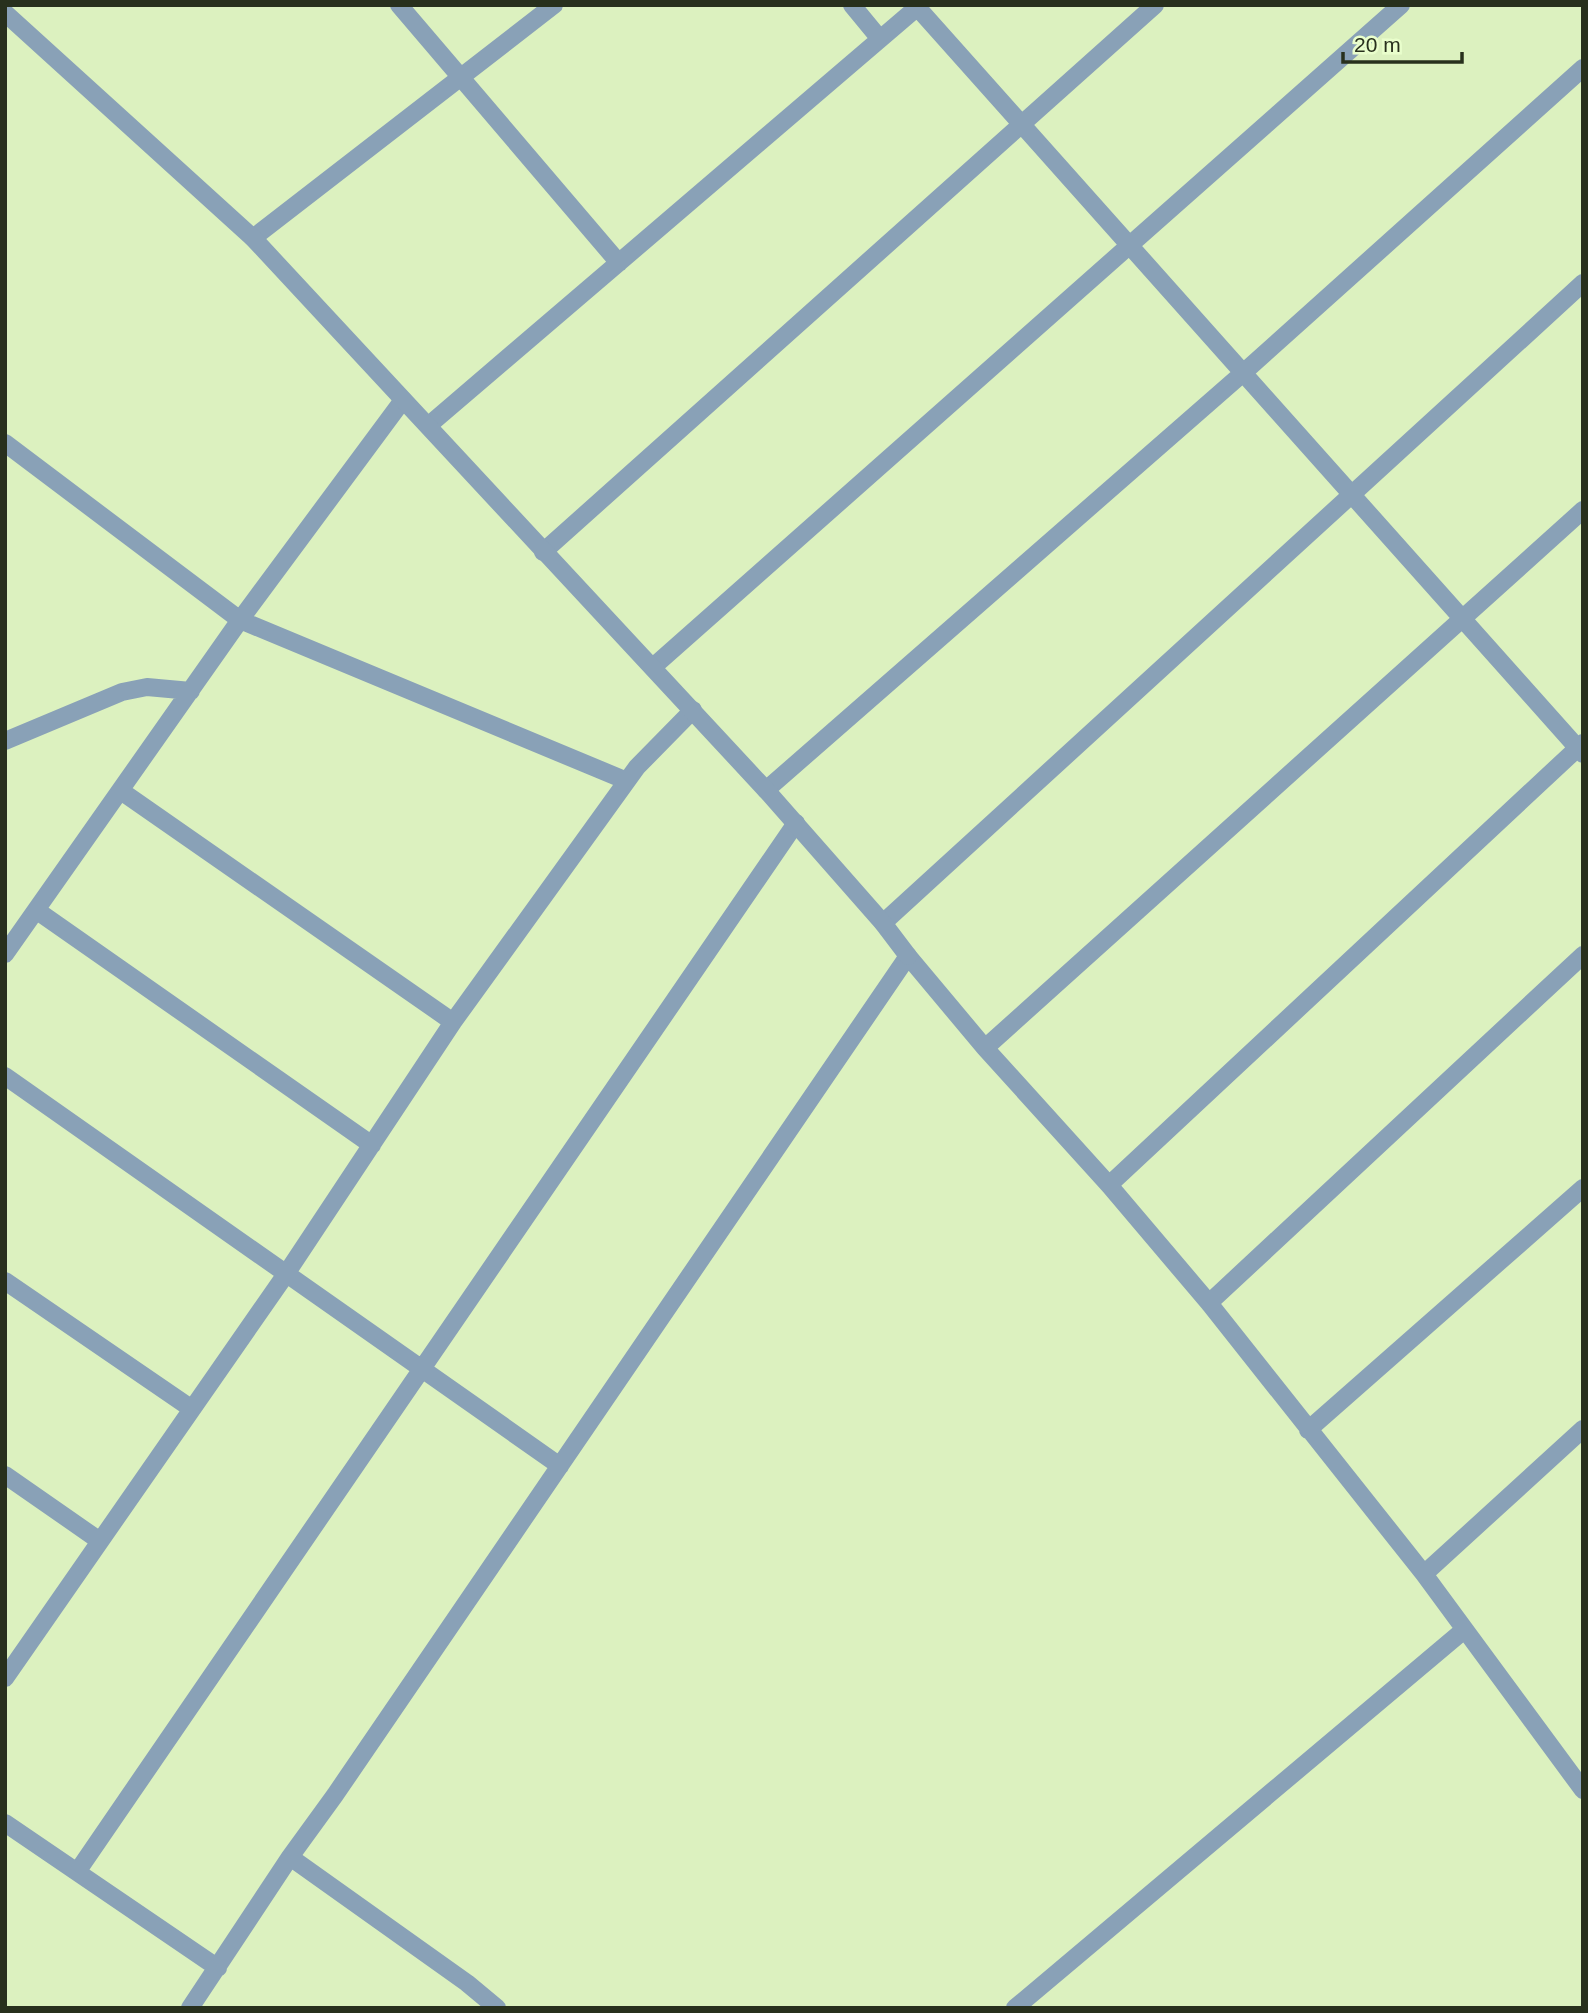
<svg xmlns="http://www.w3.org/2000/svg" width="1588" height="2013" font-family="Helvetica,sans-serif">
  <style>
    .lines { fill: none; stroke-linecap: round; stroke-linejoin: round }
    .minor { stroke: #89a1b7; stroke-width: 18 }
    .tertiary { stroke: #89a1b7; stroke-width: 18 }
  </style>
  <rect width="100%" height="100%" fill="#dcf1bf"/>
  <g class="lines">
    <path class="minor" d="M399,5l220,258
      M852,5l28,34
      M917,7l666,747
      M253,238l301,-233
      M429,425l491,-420
      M5,443l235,177 387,161
      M543,552l612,-547
      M653,667l748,-662
      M5,741l117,-49 25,-5 44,4
      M766,790l477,-417 340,-305
      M121,791l332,231
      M36,910l336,235
      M883,923l700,-640
      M5,954l235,-334 163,-220
      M985,1048l598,-538
      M5,1076l555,390
      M1109,1185l474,-442
      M5,1281l187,128
      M1209,1303l374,-348
      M1308,1430l275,-242
      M5,1475l95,66
      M1424,1574l159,-145
      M5,1678l281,-404 167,-252 184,-255 56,-57
      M5,1823l213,145
      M290,1857l177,126 30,25
      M77,1872l719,-1049
      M190,2008l100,-151 45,-62 573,-839 77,92 124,137 100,118 215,271 159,216
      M1015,2008l449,-378"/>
    <path class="tertiary" d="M5,13l248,225 513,552 117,133 25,33"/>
  </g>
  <rect width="1588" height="2013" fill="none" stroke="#28301d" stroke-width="14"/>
  <path d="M1343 52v10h119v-10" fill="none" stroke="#28301d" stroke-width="3.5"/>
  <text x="1354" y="52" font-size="21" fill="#28301d" stroke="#e9fecc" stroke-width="5" paint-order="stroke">20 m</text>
</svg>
